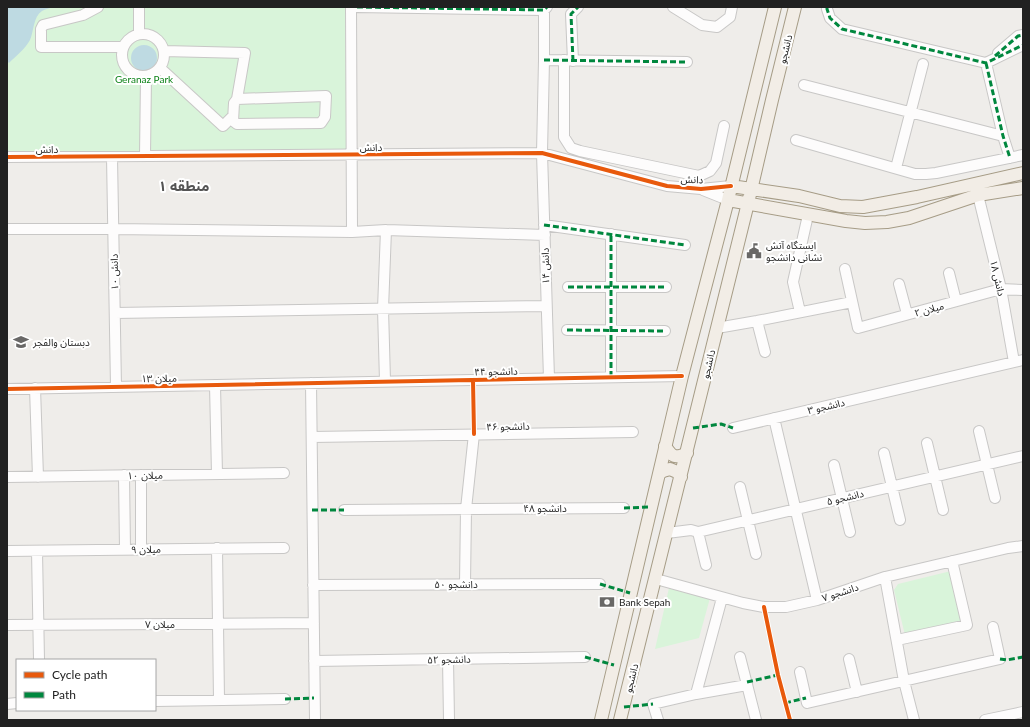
<svg xmlns="http://www.w3.org/2000/svg" width="1030" height="727" font-family="Lato,'Noto Sans Arabic',sans-serif">
  <style>
    .park { fill: #d9f4da }
    .water { fill: #bedae2 }
    .lines { fill: none; stroke-linecap: round; stroke-linejoin: round }
    .minor-casing { stroke: #c8c7c6; stroke-width: 12 }
    .major-casing { stroke: #a69c86; stroke-width: 14 }
    .minor { stroke: #fdfcfc; stroke-width: 10 }
    .major { stroke: #f2ede6; stroke-width: 12 }
    .quiet { stroke: #00873e; stroke-width: 3; stroke-dasharray: 6 3; stroke-linecap: butt }
    .cycleway-casing { stroke: #fff; stroke-width: 6 }
    .cycleway { stroke: #e8590c; stroke-width: 4 }
    .labels { text-anchor: middle; dominant-baseline: central; stroke-width: 4; stroke-linejoin: round; paint-order: stroke }
    .street-label { font-size: 10px; fill: #212121; stroke: #fff }
    .park-label { font-size: 10px; fill: #0d8218; stroke: #fff }
    .poi-label { font-size: 10px; fill: #212121; stroke: #fff; text-anchor: start }
    .district-label { font-size: 14px; font-weight: bold; fill: #545454; stroke: #fff }
  </style>
  <rect width="100%" height="100%" fill="#efedea"/>
  <path class="park" d="M7,7h338l2,143 -340,2z
    M951,571l12,51 -58,13 -11,-45 4,-6z
    M669,588l41,10 -11,40 -44,11z"/>
  <path class="water" d="M7,7h47c-4,1 -9,2 -12,4 -9,6 -8,20 -12,29 -5,9 -14,16 -21,23l-2,-2z
    M131 58a13 13 0 1 1 26 0a13 13 0 1 1-26 0Z"/>
  <g class="lines">
    <g class="minor-casing">
      <path id="minor" d="M98,7l-15,8 -40,10 -2,4v18h81
        M351,7l1,225
        M357,7l187,3 3,-3
        M673,7l29,18 15,2 13,-10 2,-10
        M827,7v2l3,9 12,11 144,34 37,-18
        M544,10v50l-2,93 7,225
        M139,33v-26
        M122 55a21 21 0 1 1 42 0a21 21 0 1 1-42 0Z
        M164,51l81,2 -8,46 -3,4 -1,18 4,3 84,-1 4,-6 1,-21 -89,3
        M998,53l20,-17 5,-1
        M544,60l143,2
        M564,60v77l7,11 9,3 119,25 11,-5 6,-8 8,-37
        M573,61l-2,-47 7,-7
        M986,63l17,73 7,22
        M160,68l63,58 10,-10
        M804,85l199,51
        M796,140l119,34h11l10,-1 87,-18
        M145,156l1,-80
        M7,157l535,-4 125,33 34,3 30,-3
        M112,157l4,230
        M896,168l27,-104
        M703,190l25,10
        M978,195l23,94 13,73
        M544,225l141,20
        M7,229h106l239,3 34,-2 159,5
        M845,269l13,59 143,-39 22,1
        M949,273l7,28
        M899,284l8,30
        M568,287h98
        M800,312l-7,-30 15,-67
        M115,313l431,-7
        M757,321l8,31
        M717,328l40,-7 95,-19
        M567,330l98,1
        M611,377v-143
        M385,381l-2,-72 3,-79
        M311,383l4,337
        M215,385l2,89
        M35,388l3,89
        M7,389l675,-13
        M774,418l43,182
        M733,428l290,-68
        M979,431l16,67
        M312,437l321,-5
        M927,443l16,67
        M884,453l16,67
        M834,465l16,67
        M124,475l1,74
        M7,477l277,-4
        M740,487l16,67
        M344,510l280,-2
        M698,532l8,33
        M667,533l24,-3 7,2 325,-76
        M217,548l2,152
        M141,549v-74
        M7,551l277,-3
        M37,551l2,109
        M885,577l19,104 10,39
        M656,579l87,24 21,4h22l31,-7 68,-23 123,-29 15,-2
        M465,584l1,-75 8,-75
        M313,585l287,-1
        M7,625l307,-2
        M897,640l70,-15 -15,-64
        M740,657l16,63
        M448,659l1,61
        M849,659l8,33
        M314,661l271,-4
        M800,672l7,31 193,-44 -7,-32
        M696,694l26,-96
        M155,701l130,-2
        M7,704l10,-1
        M658,720l-5,-16 43,-10 51,-9
        M985,720l38,-8"/>
    </g>
    <g class="major-casing">
      <path id="major" d="M731,186l68,10 41,10 23,1 54,-10 106,-24
        M728,200l118,21 19,2 22,-1 22,-4 69,-23 45,-7
        M665,446c7,11 10,13 22,7
        M659,474l4,-3 7,-2 7,3 4,5
        M601,720l81,-344 46,-176 47,-193
        M620,720l128,-517 24,-103 23,-93"/>
    </g>
    <use href="#minor" class="minor"/>
    <use href="#major" class="major"/>
    <path class="quiet" d="M357,7l187,3 3,-3
      M827,7v2l3,9 12,11 144,34 37,-18
      M995,56l23,-20 5,-1
      M544,60l143,2
      M573,61l-2,-47 7,-7
      M986,63l17,73 7,22
      M544,225l141,20
      M568,287h98
      M567,330l98,1
      M611,377v-143
      M693,428l28,-4 12,4
      M624,508l27,-1
      M312,510h32
      M600,584l30,9
      M585,657l29,8
      M1000,659l7,1 16,-3
      M747,682l31,-7
      M285,699l29,-1
      M785,703l21,-5
      M624,707l29,-3"/>
    <g class="cycleway-casing">
      <path id="cycleway" d="M7,157l535,-4 125,33 34,3 30,-3
        M473,380l1,54
        M7,389l675,-13
        M764,607l14,68 12,45"/>
    </g>
    <use href="#cycleway" class="cycleway"/>
  </g>
  <defs>
    <g id="civic-bare" transform="scale(1.2)"><path d="M-.6-6.5H3V-4.5H.6V-3L4-1V1h2V6H-6V1h2V-1L-.6-3ZM-1.2 2.5V6h2.4V2.5Z" fill="#696867" stroke="#fff" stroke-width="2.5" paint-order="stroke"/></g>
    <g id="school-bare" transform="scale(1.2)"><path d="M0-5L7-2L0 1L-7-2ZM-4 1L0 2.5L4 1V4Q0 6-4 4Z" fill="#696867" stroke="#fff" stroke-width="2.5" paint-order="stroke"/></g>
    <g id="bank-bare" transform="scale(1.2)"><path d="M-6-4H6V4H-6ZM0-2.3a2.3 2.3 0 1 0 0 4.6a2.3 2.3 0 1 0 0-4.6Z" fill="#696867" stroke="#fff" stroke-width="2.5" paint-order="stroke"/></g>
  </defs>
  <g fill-rule="evenodd">
    <use href="#civic-bare" x="754" y="251"/>
    <use href="#school-bare" x="21" y="342"/>
    <use href="#bank-bare" x="607" y="602"/>
  </g>
  <g class="labels">
    <g class="street-label">
      <text transform="translate(785 49) rotate(-76)">دانشجو</text>
      <text x="371" y="147">دانش</text>
      <text x="47" y="149">دانش</text>
      <text transform="translate(692 179) rotate(3)">دانش</text>
      <text transform="translate(545 266) rotate(-91)">دانش ۱۴</text>
      <text transform="translate(114 272) rotate(-91)">دانش ۱۰</text>
      <text transform="translate(998 278) rotate(77)">دانش ۱۸</text>
      <text transform="translate(929 309) rotate(-15)">میلان ۲</text>
      <text transform="translate(708 364) rotate(-77)">دانشجو</text>
      <text transform="translate(496 371) rotate(-1)">دانشجو ۴۴</text>
      <text transform="translate(159 378) rotate(-1)">میلان ۱۳</text>
      <text transform="translate(826 406) rotate(-13)">دانشجو ۳</text>
      <text transform="translate(508 426) rotate(-1)">دانشجو ۴۶</text>
      <text transform="translate(145 475) rotate(-1)">میلان ۱۰</text>
      <text transform="translate(845 497) rotate(-13)">دانشجو ۵</text>
      <text x="545" y="508">دانشجو ۴۸</text>
      <text transform="translate(146 549) rotate(-1)">میلان ۹</text>
      <text x="456" y="584">دانشجو ۵۰</text>
      <text transform="translate(840 592) rotate(-18)">دانشجو ۷</text>
      <text x="160" y="624">میلان ۷</text>
      <text transform="translate(449 659) rotate(-1)">دانشجو ۵۲</text>
      <text transform="translate(631 678) rotate(-76)">دانشجو</text>
    </g>
    <g class="park-label">
      <text x="144" y="79">Geranaz Park</text>
    </g>
    <g class="poi-label">
      <text x="766" y="245">ایستگاه آتش<tspan x="766" dy="12">نشانی دانشجو</tspan></text>
      <text x="33" y="342">دبستان والفجر</text>
      <text x="619" y="602">Bank Sepah</text>
    </g>
    <g class="district-label">
      <text x="184" y="185">منطقه ۱</text>
    </g>
  </g>
  <rect width="1030" height="727" fill="none" stroke="#212121" stroke-width="16"/>
  <rect x="16" y="659" width="140" height="52" fill="#ffffff" stroke="#a6a6a6"/>
  <rect x="24" y="672" width="20" height="6" fill="#e8590c" stroke="#a6a6a6"/>
  <text x="52" y="679" font-size="12" fill="#212121">Cycle path</text>
  <rect x="24" y="692" width="20" height="6" fill="#00873e" stroke="#a6a6a6"/>
  <text x="52" y="699" font-size="12" fill="#212121">Path</text>
</svg>
